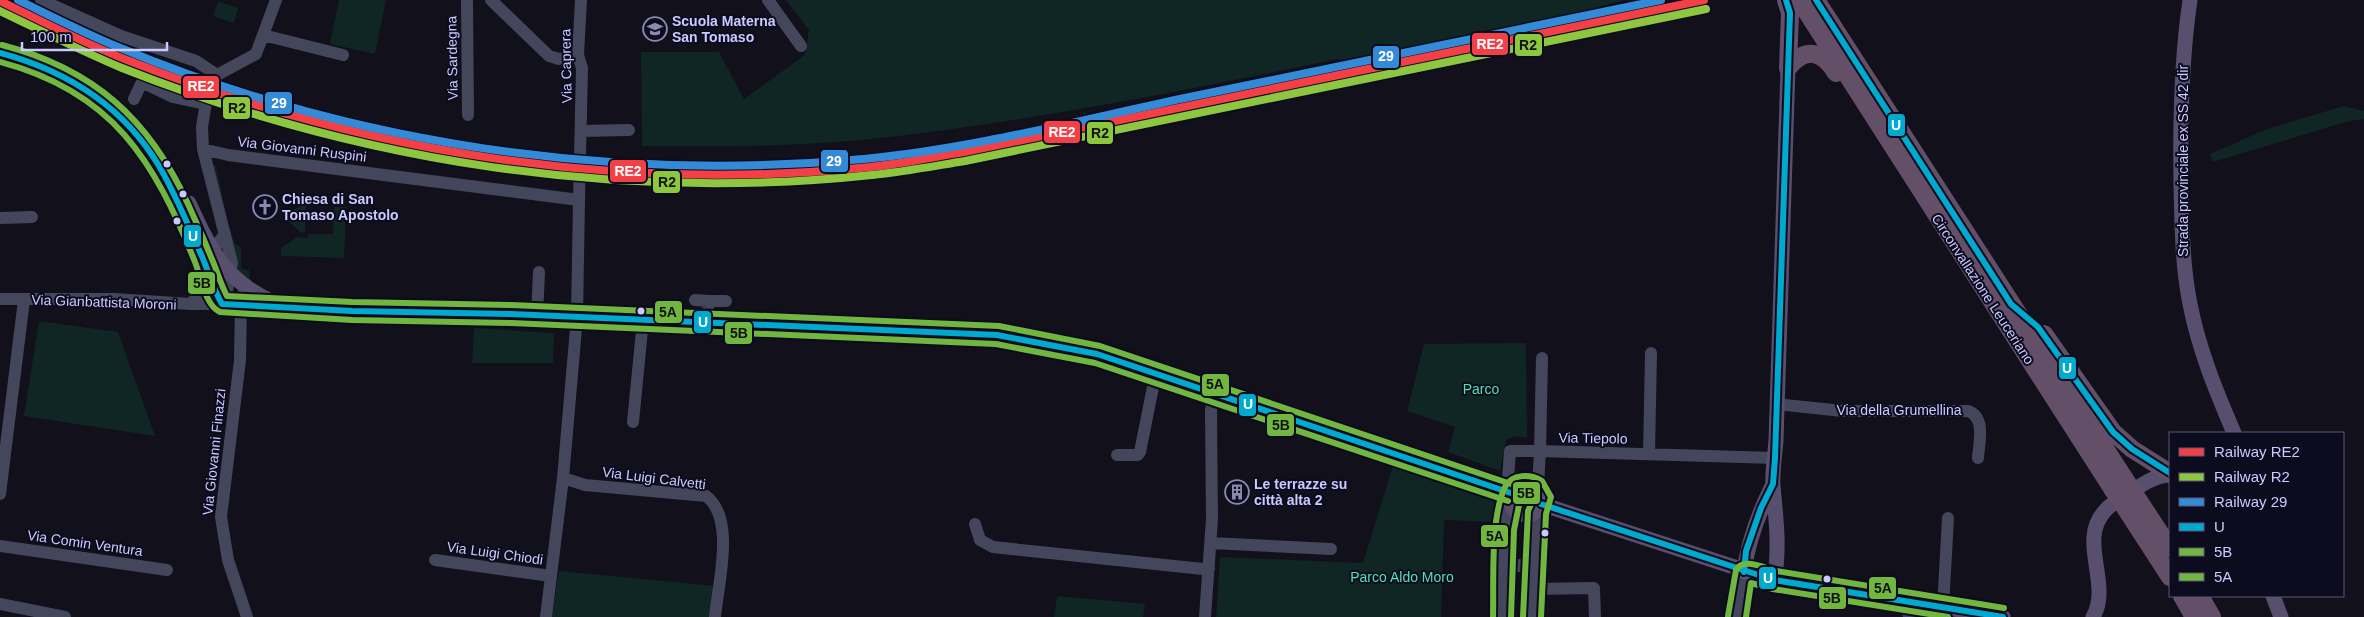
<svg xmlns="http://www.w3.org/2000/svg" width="2364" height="617" font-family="Arial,sans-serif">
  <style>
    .green { fill: #0f2625 }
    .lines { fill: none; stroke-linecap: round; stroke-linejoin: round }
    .minor { stroke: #44465c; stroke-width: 12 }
    .major { stroke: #584f6e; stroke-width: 15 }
    .highway { stroke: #644f69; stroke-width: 18 }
    .highway-bridge { stroke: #644f69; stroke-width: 18 }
    .bus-1-casing { stroke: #0d0c1f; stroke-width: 10 }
    .bus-2-casing { stroke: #0d0c1f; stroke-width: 10 }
    .bus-3-casing { stroke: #0d0c1f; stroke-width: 10 }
    .bus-1 { stroke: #00a9ce; stroke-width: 6 }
    .bus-2 { stroke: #71b73f; stroke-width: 6 }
    .bus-3 { stroke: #71b73f; stroke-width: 6 }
    .rail-1-casing { stroke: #0d0c1f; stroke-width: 11 }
    .rail-2-casing { stroke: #0d0c1f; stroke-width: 11 }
    .rail-3-casing { stroke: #0d0c1f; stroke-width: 11 }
    .rail-1 { stroke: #f33f46; stroke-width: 8 }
    .rail-2 { stroke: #8dc63f; stroke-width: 8 }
    .rail-3 { stroke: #338bd7; stroke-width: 8 }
    .bus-dot { fill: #cbcaff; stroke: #0d0c1f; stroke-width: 2 }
    .labels { text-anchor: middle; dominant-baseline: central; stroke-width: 4; stroke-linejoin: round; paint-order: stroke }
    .poi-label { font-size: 14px; font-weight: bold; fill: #cbcaff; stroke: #0d0c1f; text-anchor: start }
    .street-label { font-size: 14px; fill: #cbcaff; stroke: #0d0c1f }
    .park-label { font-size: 14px; fill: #54e1b0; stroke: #0d0c1f }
    .line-badge { stroke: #0d0c1f; stroke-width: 2 }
    .badge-label { font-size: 14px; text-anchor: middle; font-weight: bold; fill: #fff }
    .pale-badge-label { font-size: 14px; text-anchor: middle; font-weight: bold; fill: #111 }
  </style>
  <rect width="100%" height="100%" fill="#11101b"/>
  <path class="green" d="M339,0h47l-11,54 -45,-10z
    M786,0h839l-50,13 -227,46h-11c-158,33 -316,64 -476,81 -73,7 -146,6 -219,6l-1,-94h78l25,47 61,-44 4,-25z
    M218,1l20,7 -4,15 -21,-7z
    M2344,106l20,5v8l-15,2 -136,41 -3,-8 57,-25z
    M211,164l5,2 12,58 7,20 6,3v22l8,1 2,13 -10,-8 -3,-6z
    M302,205h4l-1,28 -5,-1 -13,-13v-6z
    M334,207h12l-2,51 -63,-2v-8l16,-11 11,1v-4h25z
    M39,321l79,11 37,104 -131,-20z
    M474,328l80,5 -1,30h-81z
    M1526,343l1,95 -12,-2 -9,4 -6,31 -52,-19 7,-25 -48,-16 17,-67z
    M1393,466l105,35v21l-54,-2 -3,97h-225l4,-60 143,6z
    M559,571l156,15 -4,31h-159z
    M1057,596l88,8 -2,13h-89z"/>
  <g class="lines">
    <path class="minor" d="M41,0l80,36 75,25 21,14
      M467,0l1,115
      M491,0l58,56 10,3 19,-4
      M768,0l33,46
      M263,35l80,20
      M134,99l7,-15 3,-1 29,14 32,7
      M581,131l48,-1
      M203,149l25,6 351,45 -2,117 -14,161 -17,139
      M579,200l3,-132 -4,-13 3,-55
      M0,218l32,-1
      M245,286l-4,18 -1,56 -19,157 7,43 19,57
      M0,299h114l77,5h31l5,-13 5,-28 -29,-114 -1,-22 5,-31 10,-21 39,-21 20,-54
      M695,300l14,1 -3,21
      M709,301h17
      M191,304l16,-21 5,-32 13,-17
      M537,316l2,-44
      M1542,358l-2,93 235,7
      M1776,404l67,7h125c18,6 11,32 10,47
      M633,422l10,-102
      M1649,454l2,-101
      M1117,455h21l2,-3 16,-80
      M563,478l22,7 121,11c30,22 12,88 9,121
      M1513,490l-5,-11 2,-28h30l-2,35 3,9
      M0,494l24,-194
      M975,524l5,16 13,7 210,22 6,-1
      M1211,543l120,6
      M0,546l167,24
      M435,560l116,16
      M1505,570l14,-5 16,7
      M1533,589l61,-1 1,29
      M1907,602l2,15
      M0,604l65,13
      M1943,607l5,-89
      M1205,617l7,-98 -1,-109 3,-18
      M1502,617c1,-23 -1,-98 8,-113
      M1532,617l5,-106
      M1737,617l7,-45"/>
    <path class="major" d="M2190,0c-9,61 -10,121 -9,183 1,41 1,81 9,121 9,46 26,87 44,129
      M0,53c65,14 125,54 159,113 16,27 27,57 41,86 8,17 11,35 22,52l130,7 159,3 486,21 100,19 54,17 360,122
      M189,203c21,46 36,78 84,99
      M1510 499a16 16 0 1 1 32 0a16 16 0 1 1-32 0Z
      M1541,504l233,76 229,37
      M1744,572c4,-31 15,-60 29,-88
      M1774,580c6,-31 2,-62 -1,-94 -1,-15 2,-31 3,-46l12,-372
      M2273,596l8,21
      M2093,617c19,-32 -15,-76 11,-105 6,-8 16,-13 25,-18 13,-10 25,-18 41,-19"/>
    <path class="highway" d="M1786,0l4,13 -2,55
      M1799,0l314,490
      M1816,0l310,481
      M1788,68c17,-21 34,-18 48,5
      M2044,334l69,98 19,17 38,24
      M2139,501l31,47
      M2126,509l44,68
      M2182,596l12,21
      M2200,596l12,21"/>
    <path class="highway-bridge" d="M2126,481l13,20
      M2113,490l13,19"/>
    <g class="bus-1-casing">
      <path id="bus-1" d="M1816,0l195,304 27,23 75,105 19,17 38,24
        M0,53c67,18 123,53 159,113 16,27 28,57 41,86 8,17 12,35 22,52l130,7 159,3 486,21 100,19 414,139
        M1541,504l233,76 229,37
        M1744,572l2,-21 15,-43 12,-24 2,-26 15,-445 -4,-13"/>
    </g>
    <g class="bus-2-casing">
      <path id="bus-2" d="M0,62c113,30 154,98 195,200 6,15 10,43 25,50l132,8 159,3 485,21 99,19 413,138
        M1511,617l3,-87 7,-35 6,-2 6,7 -5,11 -5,106
        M1746,617l5,-34 22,6 175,28"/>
    </g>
    <g class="bus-3-casing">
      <path id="bus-3" d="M2,45c92,24 147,74 186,159 8,18 16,35 23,53 6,13 9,26 16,39l125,6 159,3 488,21 101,20 414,139
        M1728,616l8,-46c7,-13 28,-2 40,1l228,37
        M1493,617c1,-35 -3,-99 12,-130 7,-14 26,-13 37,-6l9,16 -5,17 -5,103"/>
    </g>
    <use href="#bus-1" class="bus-1"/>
    <use href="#bus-2" class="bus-2"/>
    <use href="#bus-3" class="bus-3"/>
    <g class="rail-1-casing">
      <path id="rail-1" d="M0,1c42,20 83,42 127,59 237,93 490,133 743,107 32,-3 63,-10 94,-15l740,-152"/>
    </g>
    <g class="rail-2-casing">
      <path id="rail-2" d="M0,11c40,19 81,40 122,57 238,94 495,134 750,107 31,-3 62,-9 93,-14l741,-152"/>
    </g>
    <g class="rail-3-casing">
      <path id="rail-3" d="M18,0c33,16 66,33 100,47 235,98 492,135 746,112 105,-10 213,-38 316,-60 160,-33 321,-66 481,-99"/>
    </g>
    <use href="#rail-1" class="rail-1"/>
    <use href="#rail-2" class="rail-2"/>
    <use href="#rail-3" class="rail-3"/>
  </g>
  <defs>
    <g id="school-ring" transform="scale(1.25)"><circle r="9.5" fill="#0d0c1f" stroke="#8a89af" stroke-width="1.5"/><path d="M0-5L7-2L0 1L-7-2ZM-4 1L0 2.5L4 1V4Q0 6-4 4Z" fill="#8a89af"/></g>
    <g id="church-ring" transform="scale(1.25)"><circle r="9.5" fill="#0d0c1f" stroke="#8a89af" stroke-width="1.5"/><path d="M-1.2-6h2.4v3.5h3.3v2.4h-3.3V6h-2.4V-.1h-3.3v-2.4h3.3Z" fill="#8a89af"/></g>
    <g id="building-ring" transform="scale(1.25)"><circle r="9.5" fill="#0d0c1f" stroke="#8a89af" stroke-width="1.5"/><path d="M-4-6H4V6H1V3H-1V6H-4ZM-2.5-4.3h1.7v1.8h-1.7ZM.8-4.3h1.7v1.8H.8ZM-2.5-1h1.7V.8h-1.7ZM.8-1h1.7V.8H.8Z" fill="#8a89af"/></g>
  </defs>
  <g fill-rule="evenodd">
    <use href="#school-ring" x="655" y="29"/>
    <use href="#church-ring" x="265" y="207"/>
    <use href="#building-ring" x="1237" y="492"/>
  </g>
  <g class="bus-dot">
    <circle cx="167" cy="164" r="4.5"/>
    <circle cx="183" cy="194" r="4.5"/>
    <circle cx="177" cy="221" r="4.5"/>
    <circle cx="641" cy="311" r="4.5"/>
    <circle cx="1545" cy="533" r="4.5"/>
    <circle cx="1827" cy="579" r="4.5"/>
  </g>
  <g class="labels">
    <g class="poi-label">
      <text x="672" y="21">Scuola Materna<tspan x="672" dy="16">San Tomaso</tspan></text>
      <text x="282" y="199">Chiesa di San<tspan x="282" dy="16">Tomaso Apostolo</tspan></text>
      <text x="1254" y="484">Le terrazze su<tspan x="1254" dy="16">città alta 2</tspan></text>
    </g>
    <g class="street-label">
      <text transform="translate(452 58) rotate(-91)">Via Sardegna</text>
      <text transform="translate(566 66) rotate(-91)">Via Caprera</text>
      <text transform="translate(302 149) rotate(7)">Via Giovanni Ruspini</text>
      <text transform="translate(2183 161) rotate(-90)">Strada provinciale ex SS 42 dir</text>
      <text transform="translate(1983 289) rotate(57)">Circonvallazione Leuceriano</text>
      <text transform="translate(104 302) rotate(2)">Via Gianbattista Moroni</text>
      <text x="1899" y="410">Via della Grumellina</text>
      <text transform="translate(1593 438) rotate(1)">Via Tiepolo</text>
      <text transform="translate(214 452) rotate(-84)">Via Giovanni Finazzi</text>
      <text transform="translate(654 478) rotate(7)">Via Luigi Calvetti</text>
      <text transform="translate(85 543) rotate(8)">Via Comin Ventura</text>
      <text transform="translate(495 553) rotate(8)">Via Luigi Chiodi</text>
    </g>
    <g class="park-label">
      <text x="1481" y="389">Parco</text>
      <text x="1402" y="577">Parco Aldo Moro</text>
    </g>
  </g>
  <g class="line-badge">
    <rect x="1471" y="32" width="38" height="24" rx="5" fill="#f33f46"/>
    <rect x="1514" y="33" width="29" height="24" rx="5" fill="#8dc63f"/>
    <rect x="1372" y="45" width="28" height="24" rx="5" fill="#338bd7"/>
    <rect x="182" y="75" width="38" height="24" rx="5" fill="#f33f46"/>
    <rect x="264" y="91" width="29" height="24" rx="5" fill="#338bd7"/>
    <rect x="222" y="96" width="29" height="24" rx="5" fill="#8dc63f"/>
    <rect x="1887" y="113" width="19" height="24" rx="5" fill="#00a9ce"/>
    <rect x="1043" y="120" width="38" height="24" rx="5" fill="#f33f46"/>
    <rect x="1086" y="121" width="28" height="24" rx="5" fill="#8dc63f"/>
    <rect x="820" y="149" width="29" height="24" rx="5" fill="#338bd7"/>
    <rect x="609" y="159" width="38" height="24" rx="5" fill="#f33f46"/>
    <rect x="652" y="170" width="29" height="24" rx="5" fill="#8dc63f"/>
    <rect x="183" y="224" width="19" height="24" rx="5" fill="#00a9ce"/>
    <rect x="187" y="271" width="29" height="24" rx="5" fill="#71b73f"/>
    <rect x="654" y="300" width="29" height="24" rx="5" fill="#71b73f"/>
    <rect x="693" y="310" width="19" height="24" rx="5" fill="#00a9ce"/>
    <rect x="724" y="321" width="29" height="24" rx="5" fill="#71b73f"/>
    <rect x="2058" y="356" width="19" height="24" rx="5" fill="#00a9ce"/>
    <rect x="1201" y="373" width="29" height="24" rx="5" fill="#71b73f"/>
    <rect x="1238" y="393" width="19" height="24" rx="5" fill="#00a9ce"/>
    <rect x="1266" y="413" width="29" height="24" rx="5" fill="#71b73f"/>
    <rect x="1512" y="481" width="29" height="24" rx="5" fill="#71b73f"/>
    <rect x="1480" y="524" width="29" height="24" rx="5" fill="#71b73f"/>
    <rect x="1758" y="566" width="19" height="24" rx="5" fill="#00a9ce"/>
    <rect x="1868" y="576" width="29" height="24" rx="5" fill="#71b73f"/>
    <rect x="1818" y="586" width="29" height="24" rx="5" fill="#71b73f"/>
  </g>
  <g class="badge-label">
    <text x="1490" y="49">RE2</text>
    <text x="1386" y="61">29</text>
    <text x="201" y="91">RE2</text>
    <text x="279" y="108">29</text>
    <text x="1896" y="130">U</text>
    <text x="1062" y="137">RE2</text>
    <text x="834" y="166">29</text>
    <text x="628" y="176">RE2</text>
    <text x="193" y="241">U</text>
    <text x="703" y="327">U</text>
    <text x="2067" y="373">U</text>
    <text x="1248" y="409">U</text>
    <text x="1768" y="583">U</text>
  </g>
  <g class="pale-badge-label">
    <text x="1528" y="50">R2</text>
    <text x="237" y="113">R2</text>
    <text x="1100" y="138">R2</text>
    <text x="667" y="187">R2</text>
    <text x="202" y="288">5B</text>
    <text x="668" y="317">5A</text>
    <text x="739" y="338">5B</text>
    <text x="1215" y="389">5A</text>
    <text x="1281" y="430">5B</text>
    <text x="1526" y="498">5B</text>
    <text x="1495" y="541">5A</text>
    <text x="1883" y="593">5A</text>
    <text x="1832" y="603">5B</text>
  </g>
  <rect x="2169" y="432" width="175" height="165" fill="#0d0c1f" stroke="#595879"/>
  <rect x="2179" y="448" width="25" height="8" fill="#f33f46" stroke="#595879"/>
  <text x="2214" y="457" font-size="15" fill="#cbcaff">Railway RE2</text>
  <rect x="2179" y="473" width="25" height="8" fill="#8dc63f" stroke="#595879"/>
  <text x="2214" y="482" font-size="15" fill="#cbcaff">Railway R2</text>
  <rect x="2179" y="498" width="25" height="8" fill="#338bd7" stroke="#595879"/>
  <text x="2214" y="507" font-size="15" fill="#cbcaff">Railway 29</text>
  <rect x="2179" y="523" width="25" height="8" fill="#00a9ce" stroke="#595879"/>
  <text x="2214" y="532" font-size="15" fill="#cbcaff">U</text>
  <rect x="2179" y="548" width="25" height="8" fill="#71b73f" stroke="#595879"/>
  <text x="2214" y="557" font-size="15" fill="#cbcaff">5B</text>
  <rect x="2179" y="573" width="25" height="8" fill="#71b73f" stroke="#595879"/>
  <text x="2214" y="582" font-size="15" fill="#cbcaff">5A</text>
  <path d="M22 42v8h145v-8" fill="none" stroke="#cbcaff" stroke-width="2.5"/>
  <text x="30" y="42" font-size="15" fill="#cbcaff" stroke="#0d0c1f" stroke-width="4" paint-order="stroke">100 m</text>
</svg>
